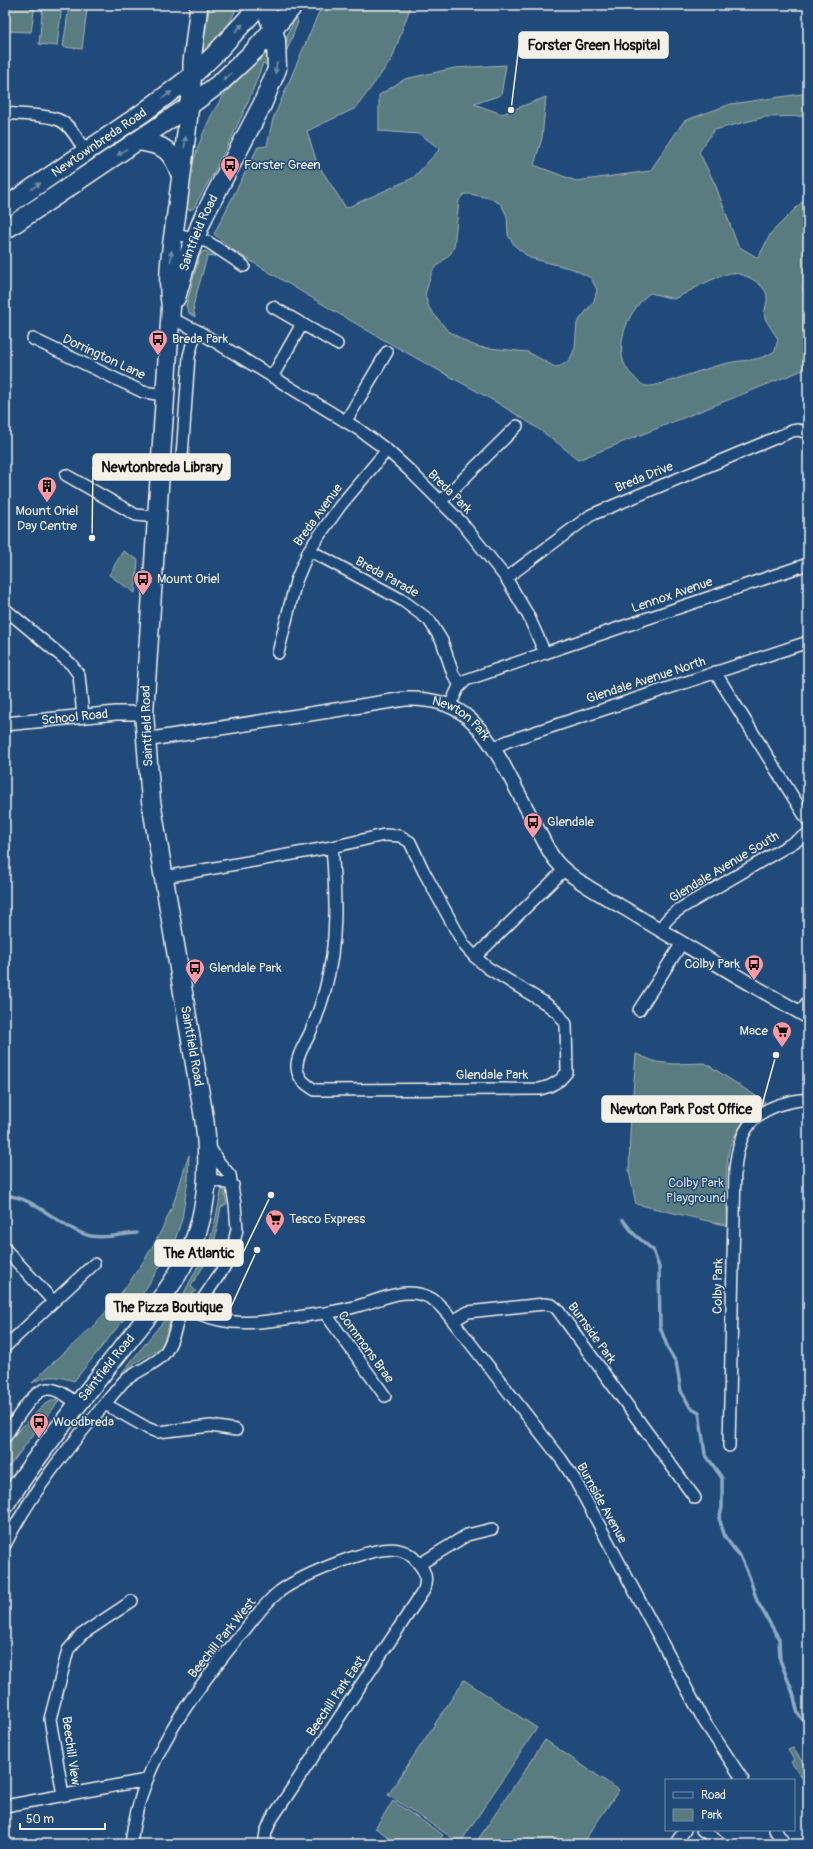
<svg xmlns="http://www.w3.org/2000/svg" width="813" height="1849" font-family="Pangolin,sans-serif">
  <style>
    .green { fill: #597b80; stroke: #a6b6b4; fill-rule: evenodd }
    .lines { fill: none; stroke-linecap: round; stroke-linejoin: round }
    .stream { stroke: #8dabc0; stroke-width: 3.5 }
    .minor-casing { stroke: #f4f1e8; stroke-width: 14 }
    .tertiary-casing { stroke: #f4f1e8; stroke-width: 16 }
    .primary-casing { stroke: #f4f1e8; stroke-width: 20 }
    .trunk-casing { stroke: #f4f1e8; stroke-width: 21 }
    .minor { stroke: #1f4a7a; stroke-width: 11 }
    .tertiary { stroke: #1f4a7a; stroke-width: 13 }
    .primary { stroke: #1f4a7a; stroke-width: 17 }
    .trunk { stroke: #1f4a7a; stroke-width: 18 }
    .oneway { fill: #748da6 }
    .labels { text-anchor: middle; dominant-baseline: central; stroke-width: 3; stroke-linejoin: round; paint-order: stroke }
    .street-label { font-size: 13px; fill: #f4f1e8; stroke: #1f4a7a }
    .poi-label { font-size: 13px; fill: #f4f1e8; stroke: #1f4a7a; text-anchor: start }
    .park-label { font-size: 13px; fill: #dddfd8; stroke: #1f4a7a }
    .leader { fill: none; stroke: #f4f1e8; stroke-width: 1.5 }
    .callout-dot { fill: #f4f1e8; stroke: #1f4a7a; stroke-width: 1.5 }
    .callout { fill: #f4f1e8; stroke: #f4f1e8; stroke-width: 1.5 }
    .callout-label { font-size: 14px; text-anchor: middle; font-weight: bold; fill: #111 }
  </style>
  <rect width="100%" height="100%" fill="#1f4a7a"/>
  <filter id="ink" filterUnits="userSpaceOnUse"><feTurbulence type="fractalNoise" baseFrequency=".025" numOctaves="2"/><feDisplacementMap in="SourceGraphic" scale="8" xChannelSelector="R" yChannelSelector="G"/><feConvolveMatrix kernelMatrix="1 2 1 2 8 2 1 2 1" color-interpolation-filters="sRGB"/></filter>
  <g filter="url(#ink)">
    <path class="green" d="M5,5h30l-4,27 -26,-1z
      M43,5h19l-5,41 -18,-2z
      M210,5h28l-8,17 -26,30h-2z
      M322,5h86l2,3 -18,51 -36,49 -49,23 10,32 29,45 67,-30 27,-29 -20,-15 -41,-3v-36l26,-16 50,-11 51,-3 -5,30 -27,9 28,10 44,-17 -4,41 -8,27 42,16 74,-10 34,-50 47,-17 77,-11v23l-43,1 -51,13 -15,22 16,32 23,62 20,12 13,-25 37,-37v74l-6,17 6,20v61l-230,92c-48,-43 -106,-71 -162,-102 -61,-34 -123,-71 -183,-108l-19,-16 44,-87 9,-1 6,-27zM464,194h6l19,4 12,6 6,12 1,19 7,11 15,12 43,11 18,9 6,12 -3,11 -17,22 -2,25 -5,11 -9,7 -6,1 -27,-15 -49,-5 -11,-4 -21,-13 -18,-22 -4,-13 7,-24 19,-18 3,-6 5,-47zM730,273c12,-1 35,10 37,23 1,7 -4,15 -2,22 3,7 9,14 13,21l-3,12c-17,11 -28,8 -47,12 -18,4 -37,11 -55,17 -8,2 -19,7 -27,6 -5,-1 -9,-6 -12,-9 -26,-22 -7,-67 16,-84l24,6 37,-19z
      M69,6l18,3 -5,40 -19,-2z
      M296,17l2,5 -11,28 -2,-1 3,-16z
      M268,40v26l-5,-3c-18,51 -43,100 -70,146l-7,1 -4,-6c10,-37 19,-79 43,-110 9,-12 21,-23 32,-33l-3,-5z
      M205,251l11,5 -9,1 -14,49 2,11 -6,-4 -3,-7 13,-49 3,-5z
      M123,551l15,9 -3,33 -26,-18z
      M636,1054l20,8 18,2 31,-1 60,39c-12,11 -28,25 -34,41 -7,19 -5,63 -2,83l-93,-22 -7,-33 1,-39z
      M189,1155l-1,25 -6,39 -9,27 -39,61 -60,74c-17,-5 -25,-7 -42,2 19,-20 41,-37 60,-56 28,-29 61,-75 76,-111 9,-19 14,-41 21,-61z
      M222,1188l2,2 3,14 -6,3 -7,37 -9,20 -14,22 5,5 -8,6 -4,-4 23,-44 8,-27z
      M170,1313l2,3 -9,28 -3,4 -25,15 -15,12z
      M56,1399l3,2 -54,71v-24l12,-16 28,-28z
      M464,1680l73,48 -77,115 -72,-48z
      M545,1740l74,50 -37,54h-107z
      M793,1748l15,22v16l-17,-24 3,-2 -6,-10z
      M393,1801l50,34 -6,9h-38l-24,-16z"/>
    <g class="lines">
      <path class="stream" d="M5,1196c27,-2 57,34 86,40 14,3 31,-2 46,-3
        M623,1220l11,14 19,16 6,17 1,60 9,24 7,11 5,29 9,16 9,5 6,42 17,24v30l-3,10 6,19 16,21 8,18 8,25 22,38 1,21 13,33 5,21 10,12"/>
      <g class="minor-casing">
        <path id="minor" d="M5,113c15,2 43,1 56,8 11,6 18,21 25,32
          M173,233l35,9 36,24
          M273,307l64,37
          M170,318l26,12 162,99 29,21 22,20 53,53 44,55 22,37 17,38 -79,27 -8,8 -8,18
          M33,339l110,53 21,3
          M272,377l30,-53
          M346,421l41,-69
          M181,471l8,-115 7,-26
          M66,475l70,40 20,2
          M440,502l77,-76
          M309,550l93,50 27,20 13,21 11,33 7,11
          M506,578l85,-63 201,-84 6,-1 10,3
          M5,609l66,55 8,11 4,41
          M278,653l18,-72 13,-31 31,-44 47,-56
          M545,653l263,-89
          M715,672l93,149
          M493,748l15,-7 300,-99
          M384,835l16,1 10,6 13,28 41,75 11,12 13,11 57,35 13,10 8,11 1,48 -7,8 -10,6 -10,3 -225,1c-10,-6 -19,-13 -18,-26 1,-11 8,-20 13,-31 6,-13 11,-29 15,-43 13,-47 11,-95 7,-143z
          M164,877l168,-30
          M660,930c7,-13 16,-19 28,-26l120,-70
          M475,957l90,-88
          M639,1010l43,-67
          M800,1013l8,-12
          M207,1178l26,7
          M5,1249l48,52
          M163,1296c19,10 36,20 57,24 33,7 71,-3 105,-7l60,83
          M194,1312l33,-49 5,-11 5,-23 -2,-25 -5,-29 -12,-14 -9,-15
          M325,1313c12,-2 24,-4 36,-8 22,-6 47,-20 71,-6 8,5 15,14 21,22l15,-9 76,-8 8,1 5,4 138,189
          M453,1321l108,138 14,21 129,241 39,59
          M5,1347l89,-83
          M105,1404l44,25 9,3 53,-6 25,4
          M5,1437c8,-12 27,-47 42,-48 11,-1 23,9 30,15
          M729,1446l6,-276c4,-49 26,-66 73,-71
          M5,1545c30,-61 76,-112 118,-163 12,-10 26,-15 37,-24 12,-9 17,-36 22,-51
          M420,1564l47,-29 25,-6
          M63,1795l-13,-76 18,-69 13,-15 51,-34
          M5,1806l141,-26
          M702,1830l20,14
          M775,1830l10,14
          M131,1844c8,-79 58,-146 107,-206 13,-15 26,-35 42,-47 21,-15 94,-47 119,-41 9,2 14,6 19,13 8,9 9,15 6,27l-153,230 -5,12 -2,12
          M675,1844l10,-14"/>
      </g>
      <g class="tertiary-casing">
        <g id="tertiary">
          <path id="s1" d="M5,724l111,-11h28"/>
          <path id="s2" d="M145,740l260,-41c53,-2 73,22 98,65 11,21 22,41 33,62 6,11 11,23 19,34 17,21 58,41 82,56 57,34 113,69 171,101"/>
        </g>
      </g>
      <g class="primary-casing">
        <path id="primary" d="M192,76v-14l7,-57"/>
      </g>
      <g class="trunk-casing">
        <g id="trunk">
          <path d="M139,141c26,4 32,9 42,34"/>
          <path id="s3" d="M5,207l139,-95 48,-36 21,-20 47,-51"/>
          <path d="M5,230l184,-124 31,-23 35,-33 39,-45"/>
          <path id="s4" d="M176,298l12,-42 16,-40 58,-111 15,-36 -1,-29 -11,-35"/>
          <path id="s5" d="M5,1504c35,-53 75,-103 115,-153 26,-33 55,-65 72,-105 17,-41 18,-85 12,-128l-53,-317 -7,-88 27,-406c-6,-37 4,-76 8,-113 5,-39 10,-79 13,-118"/>
        </g>
      </g>
      <use href="#minor" class="minor"/>
      <use href="#tertiary" class="tertiary"/>
      <use href="#primary" class="primary"/>
      <use href="#trunk" class="trunk"/>
    </g>
    <defs><path id="oneway-solid" d="M-6-.8H1V-3.2L6.5 0L1 3.2V.8H-6Z"/></defs>
    <g class="oneway">
      <use href="#oneway-solid" transform="translate(239 28) rotate(-47)"/>
      <use href="#oneway-solid" transform="translate(276 68) rotate(100)"/>
      <use href="#oneway-solid" transform="translate(227 77) rotate(139)"/>
      <use href="#oneway-solid" transform="translate(167 95) rotate(-38)"/>
      <use href="#oneway-solid" transform="translate(185 142) rotate(-84)"/>
      <use href="#oneway-solid" transform="translate(122 152) rotate(146)"/>
      <use href="#oneway-solid" transform="translate(36 186) rotate(-34)"/>
      <use href="#oneway-solid" transform="translate(171 256) rotate(-85)"/>
    </g>
  </g>
  <defs>
    <g id="bus-pin" transform="scale(1)"><path d="M0 17L-7.5 6A9.5 9.5 0 1 1 7.5 6Z" fill="#ff9aa2" stroke="#1f4a7a"/><path d="M-5-6H5V4H4V6H2V4H-2V6H-4V4H-5ZM-3.5-4V0h7V-4ZM-3.5 1.2v1.5H-2V1.2ZM2 1.2v1.5H3.5V1.2Z" fill="#111"/></g>
    <g id="building-pin" transform="scale(1)"><path d="M0 17L-7.5 6A9.5 9.5 0 1 1 7.5 6Z" fill="#ff9aa2" stroke="#1f4a7a"/><path d="M-4-6H4V6H1V3H-1V6H-4ZM-2.5-4.3h1.7v1.8h-1.7ZM.8-4.3h1.7v1.8H.8ZM-2.5-1h1.7V.8h-1.7ZM.8-1h1.7V.8H.8Z" fill="#111"/></g>
    <g id="supermarket-pin" transform="scale(1)"><path d="M0 17L-7.5 6A9.5 9.5 0 1 1 7.5 6Z" fill="#ff9aa2" stroke="#1f4a7a"/><path d="M-6-5.5h2.5l.6 2H6L4.5 2H-2.5L-4.4-4H-6ZM-1.5 3.2a1.3 1.3 0 1 0 .1 0ZM3 3.2a1.3 1.3 0 1 0 .1 0Z" fill="#111"/></g>
  </defs>
  <g fill-rule="evenodd">
    <use href="#bus-pin" x="230" y="165"/>
    <use href="#bus-pin" x="158" y="339"/>
    <use href="#building-pin" x="47" y="486"/>
    <use href="#bus-pin" x="143" y="579"/>
    <use href="#bus-pin" x="533" y="822"/>
    <use href="#bus-pin" x="754" y="964"/>
    <use href="#bus-pin" x="195" y="968"/>
    <use href="#supermarket-pin" x="782" y="1031"/>
    <use href="#supermarket-pin" x="275" y="1219"/>
    <use href="#bus-pin" x="39" y="1422"/>
  </g>
  <g class="labels">
    <g class="street-label">
      <text stroke="none"><textPath href="#s3" startOffset="114">Newtownbreda Road</textPath></text>
      <text stroke="none"><textPath href="#s4" startOffset="69">Saintfield Road</textPath></text>
      <text transform="translate(104 357) rotate(25)">Dorrington Lane</text>
      <text transform="translate(644 477) rotate(-22)">Breda Drive</text>
      <text transform="translate(450 492) rotate(45)">Breda Park</text>
      <text transform="translate(318 515) rotate(-54)">Breda Avenue</text>
      <text transform="translate(387 577) rotate(29)">Breda Parade</text>
      <text transform="translate(672 595) rotate(-19)">Lennox Avenue</text>
      <text transform="translate(646 680) rotate(-18)">Glendale Avenue North</text>
      <text stroke="none"><textPath href="#s1" startOffset="70">School Road</textPath></text>
      <text stroke="none"><textPath href="#s2" startOffset="325">Newton Park</textPath></text>
      <text transform="translate(147 726) rotate(-92)">Saintfield Road</text>
      <text transform="translate(724 867) rotate(-31)">Glendale Avenue South</text>
      <text transform="translate(192 1046) rotate(80)">Saintfield Road</text>
      <text x="492" y="1075">Glendale Park</text>
      <text transform="translate(718 1286) rotate(-89)">Colby Park</text>
      <text transform="translate(592 1333) rotate(54)">Burnside Park</text>
      <text transform="translate(366 1347) rotate(54)">Commons Brae</text>
      <text stroke="none"><textPath href="#s5" startOffset="170">Saintfield Road</textPath></text>
      <text transform="translate(602 1503) rotate(61)">Burnside Avenue</text>
      <text transform="translate(222 1638) rotate(-51)">Beechill Park West</text>
      <text transform="translate(336 1696) rotate(-56)">Beechill Park East</text>
      <text transform="translate(71 1751) rotate(82)">Beechill View</text>
    </g>
    <g class="poi-label">
      <text x="244" y="165">Forster Green</text>
      <text x="172" y="339">Breda Park</text>
      <text x="47" y="511" text-anchor="middle">Mount Oriel<tspan x="47" dy="15">Day Centre</tspan></text>
      <text x="157" y="579">Mount Oriel</text>
      <text x="547" y="822">Glendale</text>
      <text x="740" y="964" text-anchor="end">Colby Park</text>
      <text x="209" y="968">Glendale Park</text>
      <text x="768" y="1031" text-anchor="end">Mace</text>
      <text x="289" y="1219">Tesco Express</text>
      <text x="53" y="1422">Woodbreda</text>
    </g>
    <g class="park-label">
      <text x="696" y="1183">Colby Park<tspan x="696" dy="15">Playground</tspan></text>
    </g>
  </g>
  <path class="leader" d="M511 110L519 45M92 538L93 467M776 1055L761 1109M271 1195L243 1253M257 1250L231 1307"/>
  <g class="callout-dot">
    <circle cx="511" cy="110" r="4"/>
    <circle cx="92" cy="538" r="4"/>
    <circle cx="776" cy="1055" r="4"/>
    <circle cx="271" cy="1195" r="4"/>
    <circle cx="257" cy="1250" r="4"/>
  </g>
  <g class="callout">
    <rect x="519" y="32" width="149" height="26" rx="4"/>
    <rect x="93" y="454" width="137" height="26" rx="4"/>
    <rect x="602" y="1096" width="159" height="26" rx="4"/>
    <rect x="155" y="1240" width="88" height="26" rx="4"/>
    <rect x="106" y="1294" width="125" height="26" rx="4"/>
  </g>
  <g class="callout-label">
    <text x="594" y="50">Forster Green Hospital</text>
    <text x="162" y="472">Newtonbreda Library</text>
    <text x="681" y="1114">Newton Park Post Office</text>
    <text x="199" y="1258">The Atlantic</text>
    <text x="168" y="1312">The Pizza Boutique</text>
  </g>
  <rect width="813" height="1849" fill="none" stroke="#1f4a7a" stroke-width="20"/>
  <rect x="10" y="10" width="793" height="1829" fill="none" stroke="#f4f1e8" stroke-width="1.5" filter="url(#ink)"/>
  <rect x="665" y="1779" width="130" height="52" fill="#1f4a7a" stroke="#748da6"/>
  <rect x="673" y="1792" width="20" height="6" fill="#1f4a7a" stroke="#748da6"/>
  <text x="701" y="1799" font-size="12" fill="#f4f1e8">Road</text>
  <rect x="673" y="1809" width="20" height="12" fill="#597b80" stroke="#748da6"/>
  <text x="701" y="1819" font-size="12" fill="#f4f1e8">Park</text>
  <path d="M20 1823v6h85v-6" fill="none" stroke="#f4f1e8" stroke-width="2"/>
  <text x="26" y="1823" font-size="12" fill="#f4f1e8" stroke="#1f4a7a" stroke-width="3" paint-order="stroke">50 m</text>
</svg>
